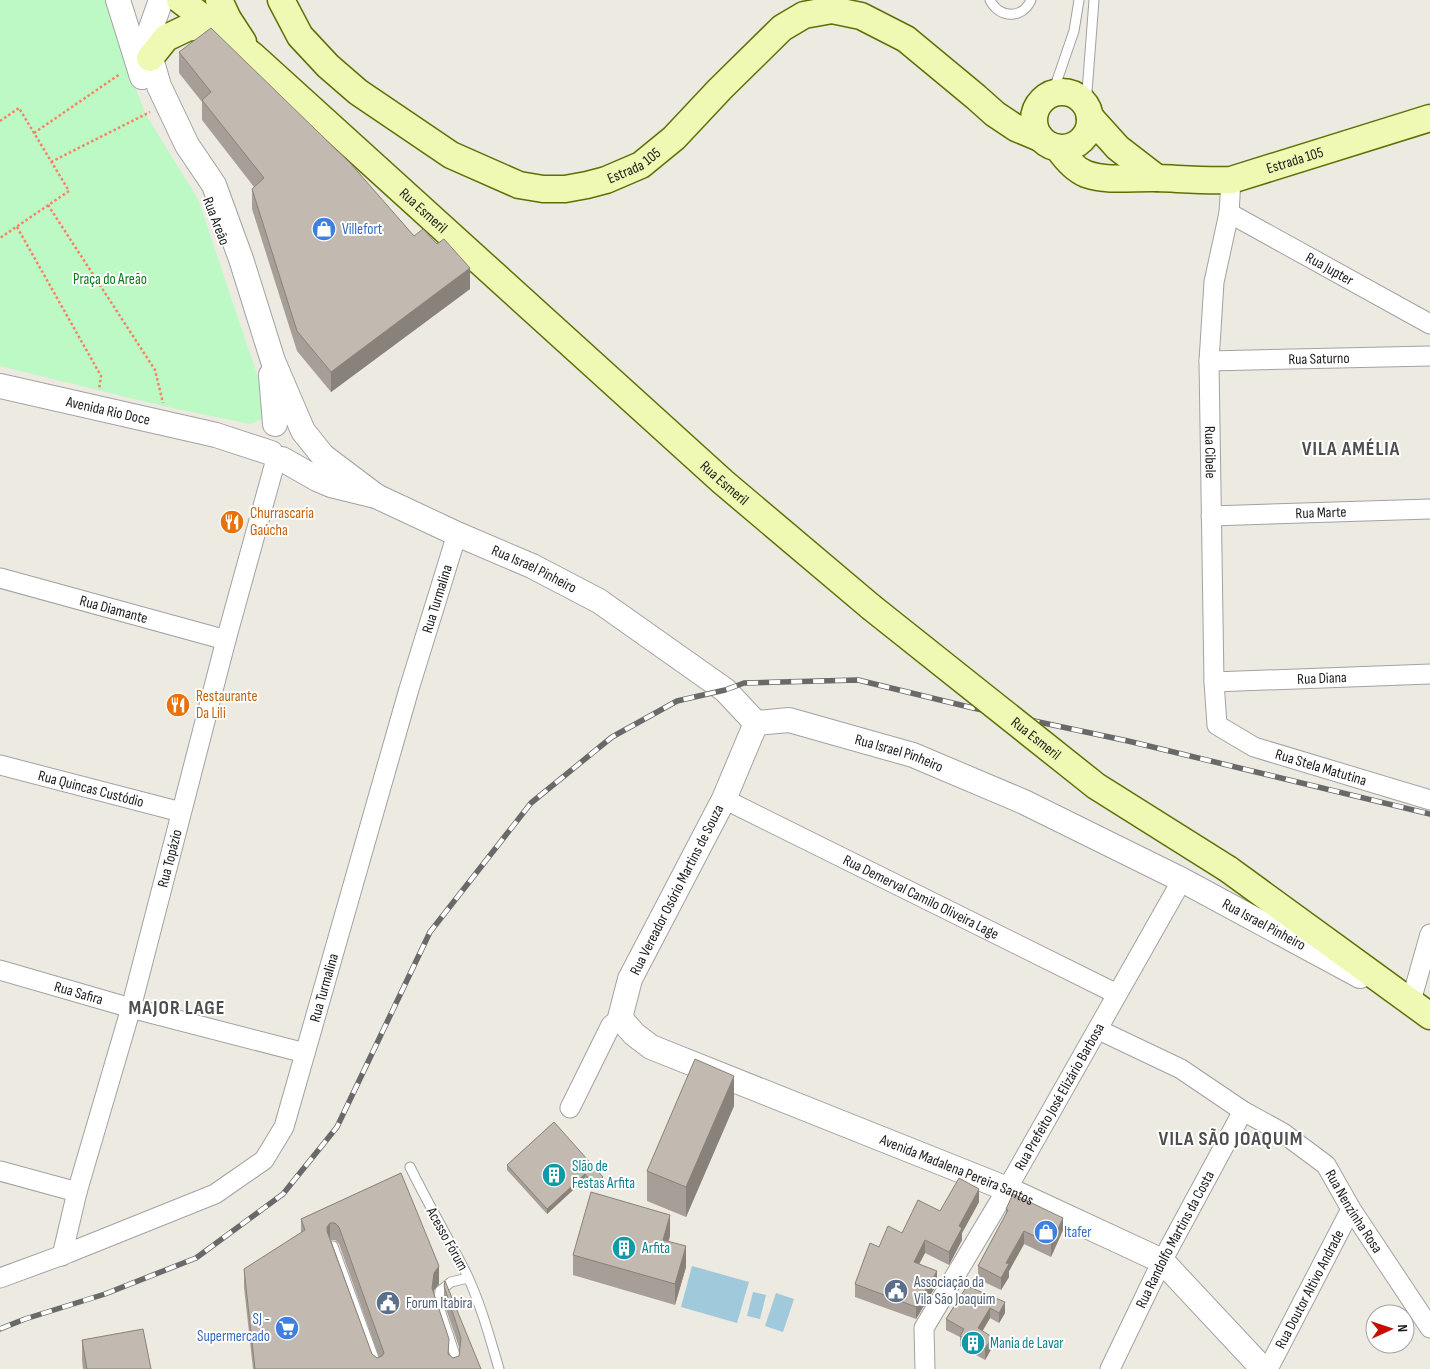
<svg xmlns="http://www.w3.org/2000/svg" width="1430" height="1369" font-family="'Sofia Sans Condensed',sans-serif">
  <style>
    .park { fill: #bcf9c5 }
    .water { fill: #a0cadb }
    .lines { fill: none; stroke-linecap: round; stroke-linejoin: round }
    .service-casing { stroke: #a2a2a2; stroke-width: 11 }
    .minor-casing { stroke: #a2a2a2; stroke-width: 21 }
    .tertiary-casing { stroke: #a2a2a2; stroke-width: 26 }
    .secondary-casing { stroke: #5d7004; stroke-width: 29 }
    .path { stroke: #fa7f65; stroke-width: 2.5; stroke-dasharray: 2.5 2.5; stroke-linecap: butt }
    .service { stroke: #fff; stroke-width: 9 }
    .minor { stroke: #fff; stroke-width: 19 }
    .tertiary { stroke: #fff; stroke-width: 24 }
    .secondary { stroke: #f0f9b3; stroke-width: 26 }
    .rail-casing { stroke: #696969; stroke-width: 5.5 }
    .rail { stroke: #fff; stroke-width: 4; stroke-dasharray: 11; stroke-linecap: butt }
    .secondary-bridge-casing { stroke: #5d7004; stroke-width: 29; stroke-linecap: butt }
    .secondary-bridge { stroke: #f0f9b3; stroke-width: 26 }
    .wall { fill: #a79f97; fill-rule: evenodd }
    .shaded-wall { fill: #88827b }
    .building { fill: #c2b9b0; stroke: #88827b; fill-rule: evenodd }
    .labels { text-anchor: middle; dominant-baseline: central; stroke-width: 4; stroke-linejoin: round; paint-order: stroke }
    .street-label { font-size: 15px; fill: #1b1b1b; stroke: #fff }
    .shop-label { font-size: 15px; fill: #366cbe; stroke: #fff; text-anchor: start }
    .park-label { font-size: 15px; fill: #0b781c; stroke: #fff }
    .food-label { font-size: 15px; fill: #c56008; stroke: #fff; text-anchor: start }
    .culture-label { font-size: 15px; fill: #0d838f; stroke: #fff; text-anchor: start }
    .service-label { font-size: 15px; fill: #4e5e75; stroke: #fff; text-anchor: start }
    .district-label { font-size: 20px; font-weight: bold; letter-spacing: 1px; fill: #4e4e4e; stroke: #fff }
  </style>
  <rect width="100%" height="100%" fill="#edeae1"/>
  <path class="park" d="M0,0h106l22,69 18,46 52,84 67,199 -2,21 -13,5 -87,-18 -163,-40z"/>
  <path class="water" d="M692,1266l57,16 -12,41 -56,-16z
    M753,1292l13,3 -6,24 -13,-3z
    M776,1293l18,6 -11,33 -18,-6z"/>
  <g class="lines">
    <g class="service-casing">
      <path id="service" d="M990,0c9,18 32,20 41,0
        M1053,92l21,-61 5,-31
        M1086,105l8,-105
        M410,1167c18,37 39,72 57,108 14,30 23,63 32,94
        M333,1246l45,123
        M454,1369l1,-14 -17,-51 2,-13 11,-9 17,-4"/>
    </g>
    <g class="minor-casing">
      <g id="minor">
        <path id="s1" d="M1231,180l-2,33 -15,69 -5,79 5,321 3,43 37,22 176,53"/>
        <path id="s2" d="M1229,213l201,111"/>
        <path id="s3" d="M1209,361l221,-5"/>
        <path id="s4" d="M1211,516l219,-7"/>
        <path id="s5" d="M0,578l226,62"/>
        <path id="s6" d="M1214,682l216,-8"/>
        <path id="s7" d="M0,765l181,47"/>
        <path id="s8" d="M724,799l393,195"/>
        <path id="s9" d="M0,970l131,38 174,45"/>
        <path d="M1411,1001l19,-67"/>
        <path id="s10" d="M1099,1030l82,39 62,42 40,22 43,32 25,44 79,119"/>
        <path d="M570,1108l41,-83 9,-7"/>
        <path d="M0,1171l77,21"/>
        <path id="s11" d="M62,1256l15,-64 54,-184 95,-368 50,-181"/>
        <path id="s12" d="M0,1278l68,-25 147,-59 49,-34 20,-33 125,-438 48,-155"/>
        <path id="s13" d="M925,1369l-1,-41 83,-139 175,-309"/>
        <path id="s14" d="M1110,1369l52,-108 81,-150"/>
        <path id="s15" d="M1268,1369l83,-160"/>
      </g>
    </g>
    <g class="tertiary-casing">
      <g id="tertiary">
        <path d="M118,0l24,77"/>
        <path d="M161,0l-10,28 -3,20 11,38 28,59 27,40 27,74 32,102 30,70 20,25 53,40"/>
        <path d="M271,375l4,49"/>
        <path id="s16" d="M0,386l216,49 55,18"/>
        <path id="s17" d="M282,459l35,20 14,6 45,11 81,38 75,32 67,35 126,89 31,33"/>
        <path id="s18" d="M756,723l-32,76 -94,180 -10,39 14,16 17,13 356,142 155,72 101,108"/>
        <path id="s19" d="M756,723l33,-3 124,35 111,47 158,78 178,96"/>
      </g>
    </g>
    <g class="secondary-casing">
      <g id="secondary">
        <path id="s20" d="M180,0l72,55 471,427 148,125"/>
        <path d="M219,0l9,19 15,23"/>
        <path id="s21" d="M281,0l19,36 28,30 30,26 93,63 68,30 24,4h22l22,-4 19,-5 35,-15 33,-27 46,-49 62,-61 22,-13 28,-5 29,6 45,23 70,58 19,17 21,14 24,10"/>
        <path d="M150,58l16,-20 21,-10 24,-4"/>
        <circle cx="1062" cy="120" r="28"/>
        <path d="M1090,117l28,31 39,30"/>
        <path id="s22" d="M1058,148c7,10 16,21 28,26 23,8 49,3 72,4 25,1 48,3 73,2l199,-62"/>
        <path d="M1228,869l202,147"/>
      </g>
    </g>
    <path class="path" d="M0,121l19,-13 50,83 -69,47
      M34,133l86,-59
      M51,162l99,-50
      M48,205l107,165 8,33
      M17,227l84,149 -2,14"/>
    <use href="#service" class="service"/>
    <use href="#minor" class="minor"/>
    <use href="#tertiary" class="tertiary"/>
    <use href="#secondary" class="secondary"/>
    <g class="rail-casing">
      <path id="rail" d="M0,1329l25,-10 80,-25 91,-36 87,-64 54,-67 93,-195 101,-129 81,-66 65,-36 48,-11 19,-7 114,-3 115,28 155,33 302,73"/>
    </g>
    <use href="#rail" class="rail"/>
    <g class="secondary-bridge-casing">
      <g id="secondary-bridge">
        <path id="s23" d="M871,607l225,179 132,83"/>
      </g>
    </g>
    <use href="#secondary-bridge" class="secondary-bridge"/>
  </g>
  <path class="wall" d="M179,52l235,184 56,53 -139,103 -34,-41 -45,-142v-20l2,-2 -52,-67v-18l-23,-29z
    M734,1106l-48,111 -39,-16v-30z
    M554,1122l49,60 -9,8 -9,-11 -38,35 -40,-44v-5z
    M401,1173l38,111 -5,6 -1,3 16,61 4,4 6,-2 1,-6 -16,-47v-17l37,83h-228l-9,-82v-18l57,-36v-14zM331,1240h4l4,4 40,113 -2,1 -5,-4z
    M979,1202l-17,31v7l-13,25 -24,-12 -6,11 18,20 -21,35 -61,-22v-13l24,-37 23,-14 38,-22z
    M1006,1209l57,21 -12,27 -27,-13 -15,27v6l-8,13 -23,-11v-13l28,-52z
    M670,1235l-1,6 17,26 -11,38 -102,-30v-20z
    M967,1286l38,27 -6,10 -9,-5 -8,13 10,17 -7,12 -25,-14v-9l-14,-7v-11z
    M82,1340l69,29h-68l-1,-9z"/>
  <path class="shaded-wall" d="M470,268v21l-139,103v-20z
    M734,1076v30l-48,111v-30z
    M585,1174v5l-38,35v-5z
    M603,1177v5l-9,8v-5z
    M979,1189v13l-17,31v7l-13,25v-13l10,-26z
    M670,1215v20l-7,25v-20z
    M1063,1218v12l-12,27v-13z
    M330,1223v17l-3,4v-17z
    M1024,1231v13l-15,27v6l-8,13v-12l5,-15z
    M925,1240v13l-11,21v-12z
    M686,1246v21l-11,38v-21z
    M439,1266v18l-5,6 -2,16v-18l2,-15z
    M937,1271v13l-21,35v-12z
    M1005,1302v11l-6,10v-10z
    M990,1308v10l-12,21v-11z
    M992,1337v11l-7,12v-11z"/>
  <path class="building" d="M211,28l140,136 63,72 9,-7 14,15 7,-5 26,29 -139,104 -34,-41 -45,-142 12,-11 -62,-78 9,-8 -32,-40z
    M695,1059l39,17 -48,111 -39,-16z
    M554,1122l49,55 -9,8 -9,-11 -38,35 -40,-44z
    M401,1173l38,93 -5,7 -2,15 17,51 -1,15 5,4 6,-2 2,-18 -17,-52 1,-5 36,88h-226l-11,-100 61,-39 -4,-11zM330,1223h5l4,4 45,126 -2,3 -5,2 -5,-4 -45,-123v-4z
    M959,1178l20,11 -20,37 3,2 -13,24 -24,-12 -11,22 23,9 -21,36 -61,-23 15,-41 9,4 9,-21 14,7 16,-33 22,11z
    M591,1192l79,23 -7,25 23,6 -11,38 -102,-29z
    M1013,1194l50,24 -12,26 -27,-13 -18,32 3,1 -8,14 -23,-12 30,-56 -2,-1z
    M967,1286l38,16 -6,11 -9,-5 -12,20 14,9 -7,12 -25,-13 4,-7 -18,-10z
    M143,1329l8,40h-64l-5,-29z"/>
  <defs>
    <g id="shop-disc" transform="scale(1.25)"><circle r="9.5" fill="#3f7fe0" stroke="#fff"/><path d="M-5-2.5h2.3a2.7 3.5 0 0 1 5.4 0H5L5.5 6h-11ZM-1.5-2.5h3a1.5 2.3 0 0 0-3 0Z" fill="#fff"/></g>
    <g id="restaurant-disc" transform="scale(1.25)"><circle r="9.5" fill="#e8710a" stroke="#fff"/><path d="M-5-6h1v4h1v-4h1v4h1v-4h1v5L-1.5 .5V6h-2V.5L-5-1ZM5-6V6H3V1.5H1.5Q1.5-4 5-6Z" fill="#fff"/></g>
    <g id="building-disc" transform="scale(1.25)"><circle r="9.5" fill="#0f9aa8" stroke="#fff"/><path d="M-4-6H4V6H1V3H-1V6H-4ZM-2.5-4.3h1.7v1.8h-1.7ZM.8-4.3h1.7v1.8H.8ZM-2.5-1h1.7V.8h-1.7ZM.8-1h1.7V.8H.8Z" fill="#fff"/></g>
    <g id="civic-disc" transform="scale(1.25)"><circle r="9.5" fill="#5c6f8a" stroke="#fff"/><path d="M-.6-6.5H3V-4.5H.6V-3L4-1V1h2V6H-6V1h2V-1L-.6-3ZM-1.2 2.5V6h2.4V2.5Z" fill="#fff"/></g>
    <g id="supermarket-disc" transform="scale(1.25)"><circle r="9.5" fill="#3f7fe0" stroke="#fff"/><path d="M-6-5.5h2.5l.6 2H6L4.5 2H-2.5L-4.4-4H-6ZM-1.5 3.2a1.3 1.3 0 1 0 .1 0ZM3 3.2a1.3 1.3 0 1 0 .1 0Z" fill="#fff"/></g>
  </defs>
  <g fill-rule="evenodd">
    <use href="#shop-disc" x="324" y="229"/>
    <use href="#restaurant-disc" x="232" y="522"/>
    <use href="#restaurant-disc" x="178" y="705"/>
    <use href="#building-disc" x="554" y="1175"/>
    <use href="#shop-disc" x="1046" y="1232"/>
    <use href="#building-disc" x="624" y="1248"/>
    <use href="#civic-disc" x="896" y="1291"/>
    <use href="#civic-disc" x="388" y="1303"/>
    <use href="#supermarket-disc" x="287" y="1328"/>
    <use href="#building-disc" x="973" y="1343"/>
  </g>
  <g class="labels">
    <g class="street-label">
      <text stroke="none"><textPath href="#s22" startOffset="251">Estrada 105</textPath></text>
      <text stroke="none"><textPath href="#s21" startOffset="428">Estrada 105</textPath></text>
      <text stroke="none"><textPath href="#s20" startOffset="322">Rua Esmeril</textPath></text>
      <text transform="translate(216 221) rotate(69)">Rua Areão</text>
      <text stroke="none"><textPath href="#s2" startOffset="115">Rua Jupter</textPath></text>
      <text stroke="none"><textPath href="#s3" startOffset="110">Rua Saturno</textPath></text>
      <text stroke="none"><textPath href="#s16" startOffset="111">Avenida Rio Doce</textPath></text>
      <text stroke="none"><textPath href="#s1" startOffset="274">Rua Cibele</textPath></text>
      <text stroke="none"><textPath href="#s20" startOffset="728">Rua Esmeril</textPath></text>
      <text stroke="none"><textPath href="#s4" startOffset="110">Rua Marte</textPath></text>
      <text stroke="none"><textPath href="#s17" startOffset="276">Rua Israel Pinheiro</textPath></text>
      <text stroke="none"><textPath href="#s12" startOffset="879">Rua Turmalina</textPath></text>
      <text stroke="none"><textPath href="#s5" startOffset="118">Rua Diamante</textPath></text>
      <text stroke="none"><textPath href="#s6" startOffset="108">Rua Diana</textPath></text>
      <text stroke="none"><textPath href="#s23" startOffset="211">Rua Esmeril</textPath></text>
      <text stroke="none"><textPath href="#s19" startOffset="148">Rua Israel Pinheiro</textPath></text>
      <text stroke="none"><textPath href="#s1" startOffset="660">Rua Stela Matutina</textPath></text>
      <text stroke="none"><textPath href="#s7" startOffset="94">Rua Quincas Custódio</textPath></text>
      <text stroke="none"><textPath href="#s11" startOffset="412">Rua Topázio</textPath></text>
      <text transform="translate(677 890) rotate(-63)">Rua Vereador Osório Martins de Souza</text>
      <text stroke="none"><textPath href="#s8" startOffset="220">Rua Demerval Camilo Oliveira Lage</textPath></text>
      <text stroke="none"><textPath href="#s19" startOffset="552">Rua Israel Pinheiro</textPath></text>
      <text stroke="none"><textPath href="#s12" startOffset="474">Rua Turmalina</textPath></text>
      <text stroke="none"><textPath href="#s9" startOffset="82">Rua Safira</textPath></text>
      <text stroke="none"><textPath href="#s13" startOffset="309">Rua Prefeito José Elizário Barbosa</textPath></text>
      <text stroke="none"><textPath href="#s18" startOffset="698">Avenida Madalena Pereira Santos</textPath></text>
      <text stroke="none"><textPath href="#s10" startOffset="319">Rua Nenzinha Rosa</textPath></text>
      <text transform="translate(447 1239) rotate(61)">Acesso Fórum</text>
      <text stroke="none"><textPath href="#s14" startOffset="145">Rua Randolfo Martins da Costa</textPath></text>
      <text stroke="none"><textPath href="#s15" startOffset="90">Rua Doutor Altivo Andrade</textPath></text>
    </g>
    <g class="shop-label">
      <text x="342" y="229">Villefort</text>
      <text x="1064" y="1232">Itafer</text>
      <text x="270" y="1319" text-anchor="end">SJ -<tspan x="270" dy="17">Supermercado</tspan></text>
    </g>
    <g class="park-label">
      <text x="110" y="279">Praça do Areão</text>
    </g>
    <g class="food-label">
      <text x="250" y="513">Churrascaria<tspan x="250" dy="17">Gaúcha</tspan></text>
      <text x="196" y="696">Restaurante<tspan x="196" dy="17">Da Lili</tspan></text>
    </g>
    <g class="culture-label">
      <text x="572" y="1166">Slão de<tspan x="572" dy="17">Festas Arfita</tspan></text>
      <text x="642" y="1248">Arfita</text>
      <text x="990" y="1343">Mania de Lavar</text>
    </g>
    <g class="service-label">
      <text x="914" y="1282">Associação da<tspan x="914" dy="17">Vila São Joaquim</tspan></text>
      <text x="406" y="1303">Forum Itabira</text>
    </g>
    <g class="district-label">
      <text x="1351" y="449">VILA AMÉLIA</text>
      <text x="177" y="1008">MAJOR LAGE</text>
      <text x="1231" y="1139">VILA SÃO JOAQUIM</text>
    </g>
  </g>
  <g transform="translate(1390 1329) rotate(87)"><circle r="24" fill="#ffffff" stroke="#a4a4a4"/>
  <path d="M0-4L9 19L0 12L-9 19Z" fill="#c70f00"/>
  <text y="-8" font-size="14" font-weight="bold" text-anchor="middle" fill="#1b1b1b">N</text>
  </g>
</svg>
